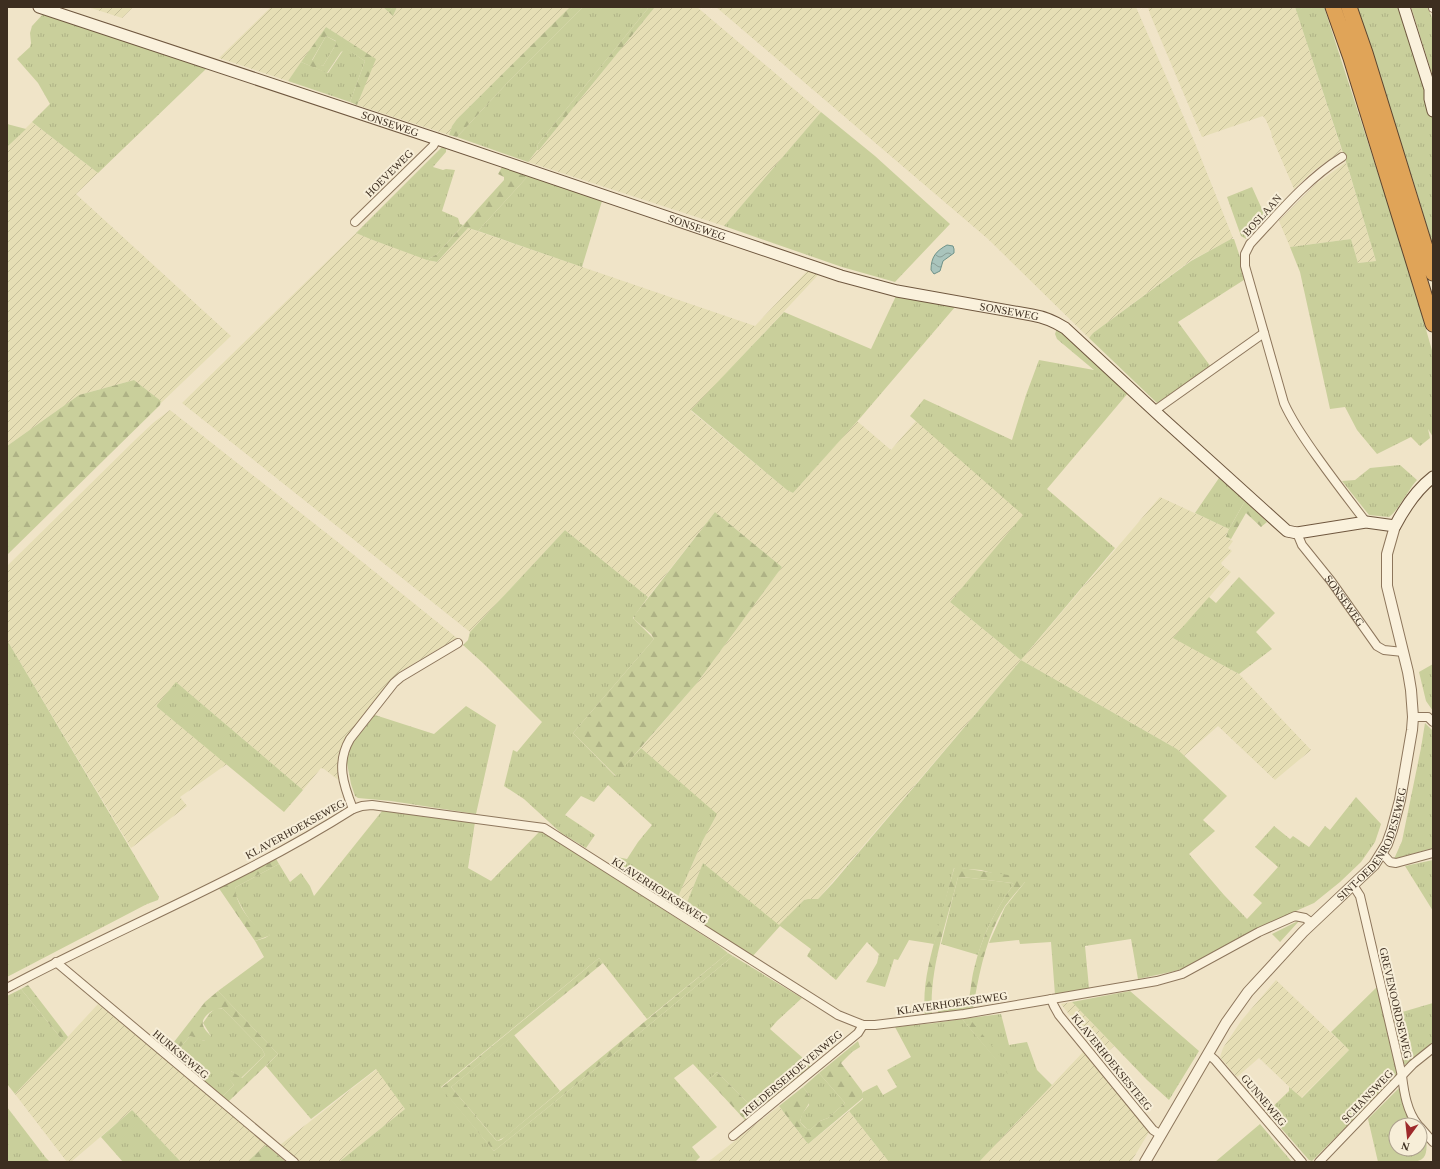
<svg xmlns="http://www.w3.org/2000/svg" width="1440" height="1169" font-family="Georgia,serif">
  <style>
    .farmland { fill: url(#farmland-furrows) }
    .grass { fill: url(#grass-tufts) }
    .forest { fill: url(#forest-firs); fill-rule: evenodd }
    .water { fill: url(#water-waves); stroke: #6f938a }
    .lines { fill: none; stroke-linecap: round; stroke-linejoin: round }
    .minor-casing { stroke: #8d765c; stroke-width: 10 }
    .tertiary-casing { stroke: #8d765c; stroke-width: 12 }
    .secondary-casing { stroke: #6f573f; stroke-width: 13 }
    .motorway-casing { stroke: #5b4430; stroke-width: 17 }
    .minor { stroke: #faf1dc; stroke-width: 8 }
    .tertiary { stroke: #faf1dc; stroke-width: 10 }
    .secondary { stroke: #faf1dc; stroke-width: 11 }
    .motorway { stroke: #e0a458; stroke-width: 15 }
    .labels { text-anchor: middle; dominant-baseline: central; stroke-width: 4; stroke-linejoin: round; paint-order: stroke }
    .street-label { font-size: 11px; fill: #3d2e20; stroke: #f7eed8 }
  </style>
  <defs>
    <pattern id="farmland-furrows" width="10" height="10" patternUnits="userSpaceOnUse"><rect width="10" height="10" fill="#e6deb5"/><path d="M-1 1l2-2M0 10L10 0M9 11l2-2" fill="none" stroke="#c6bf9b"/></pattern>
    <pattern id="grass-tufts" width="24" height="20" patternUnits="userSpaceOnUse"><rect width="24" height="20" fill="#c9cf9b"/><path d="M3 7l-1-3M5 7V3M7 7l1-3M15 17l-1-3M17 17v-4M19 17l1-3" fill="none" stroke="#aeb285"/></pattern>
    <pattern id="forest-firs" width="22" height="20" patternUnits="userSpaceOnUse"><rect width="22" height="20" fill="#c9cf9b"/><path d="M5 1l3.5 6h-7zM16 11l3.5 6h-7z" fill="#aeb285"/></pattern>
    <pattern id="water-waves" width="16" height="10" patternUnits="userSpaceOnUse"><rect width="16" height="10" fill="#a9c4bc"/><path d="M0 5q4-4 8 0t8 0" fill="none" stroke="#8ba098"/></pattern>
  </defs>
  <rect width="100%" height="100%" fill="#f0e4c8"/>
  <path class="farmland" d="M88,7h45l-11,11z
    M271,7h112l10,9 4,-9h173l-113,112 -5,7 -3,9 -92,-30 18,-46 -49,-32 -38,54 -69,-23z
    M655,7h42l124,105 -97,114 -196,-64 9,-12h2z
    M716,7h420l59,136 38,95 -43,23 -97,72 -4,5 -101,-99z
    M1148,7h147l47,144 -29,20 -19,18 -22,-52 -1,-5 -5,-12 -3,-4 -61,21 -52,-123z
    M32,122l66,51 -22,21 155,142 -70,67v-2l-27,-21 -55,15 -72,51v-299z
    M1346,162l30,99 -18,2 -7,-24 -61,8 -11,-26 37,-37z
    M468,228l287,98 53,-56 11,4 -128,137 96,79 6,3 64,-72 34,29 25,-29 108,94 -74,87 71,58 139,-163 69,32 -3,6 3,4 4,2 -5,7 4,3 -11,12 1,2 9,7 -57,66 65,36 72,76 -36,30 -57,-54 -34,30 -7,-7 -156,-89 -203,239h-10l-4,1 -25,26 -76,-63 -20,49 -9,-6 28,-64 14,-28 -75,-66 56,-65 85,-116 -67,-55 -67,85 -83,-67 -95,102 -288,-229 174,-170 14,6 65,23h2z
    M170,410l169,133 118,95 -56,33 -19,20 -36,48 -7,13 -1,13 3,17 -17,-13 -3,-1 -18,22 -126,-107 -20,24 70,57 -47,33 7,9 -56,42 -124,-208v-74l128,-126 18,-17z
    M1276,980l73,70 -48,48 -42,-40 -22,19 -17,-20 3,-9 18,-27z
    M1072,1002l42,44 -12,11 -41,-53z
    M98,1004l111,92 57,49 -19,17h-66l-49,-52 -61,52h-4l-52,-68z
    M1084,1051l65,81 -18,30h-152z
    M377,1069l28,40 -66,53h-38l-21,-17z
    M779,1106l29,38 41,-33 40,51h-181z"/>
  <path class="grass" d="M583,7h66l-111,137 -1,6 -9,12 -71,-25 52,-56z
    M1295,7h29l84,259 25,88v83l-5,-8 2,9 -10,8 -9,-9 -34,17 -20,-24 -12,-23 -15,2 -30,-137 -10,-25 61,-8 7,24 18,-2 -27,-90z
    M1356,7h43l34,109v130l-20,-66z
    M1411,7h17l5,14v56z
    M44,13l163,55 -109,105 -66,-51 18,-18 -12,-21 -21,-24 13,-12 1,-4 -1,-10 2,-7z
    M326,36l11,6 -1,2 -13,22 -11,-5z
    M344,49h3l18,12 -15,41 -62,-21 13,-19 27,11z
    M821,112l54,44 75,68 -55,58 -53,-15 -118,-41z
    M7,124l19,5 -19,18z
    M442,147l4,2v3l-13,15 10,3 3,-1 9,1 -13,41 16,7 2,6 3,1 -26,29 -10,6 -57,-21 -14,-6z
    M528,176l74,25 -20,66 -104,-36z
    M1252,187l14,31 -20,21 -5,-3 -14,-39z
    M1231,239h3l13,39 -69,44 33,45 -54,36 -68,-65 4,-5 98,-72z
    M896,296l59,11 -94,110 -68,76 -6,-3 -96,-80 93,-98 87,37z
    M1039,360l55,10h10l24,23 -81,96 68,59 -94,112 156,89 50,47 -24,24 12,11 -26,23 35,41 23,24 15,-16 -9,-8 25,-28 -23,-20 19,-21 16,13 3,-3 16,11 16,-21 5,4 26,-33 25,27 -6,18 -14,20 -21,20 -26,21 -59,26 -67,38 -13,4 -37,8 -7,-40 -46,7 4,42 -34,7 -4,-53 -31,2 -1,-4 -30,3 16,-36 20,-25 -44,-12 -27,-2 -20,76 -25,-4 -11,20 -4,-1 -9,28 -19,-5 11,-19 2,-9 -12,-12 -31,38 -29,-24 4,-7 -31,-23 -28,31 -69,-45 20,-49 76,62 25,-25 4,-1h10l15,-16 188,-223 -71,-58 73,-87 -113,-99 14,-17 88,41 14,-45z
    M1400,465l17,15c-9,10 -19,31 -28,37l-20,-2 -27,-34 13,-1 15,-12z
    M1219,478l26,23 -16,28 -34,-16z
    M565,530l83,67 -15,21 21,21 -81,94 42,43 26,-28 76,66 -15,28 -28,64 -62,-41 5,-8 10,2 11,-17 14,-17 -44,-40 -14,17 -13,-6 -16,19 30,20 -9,13 -25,-15 -37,-34 -20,-13 9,-36 4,2 25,-30 -58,-58 -21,-19 5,-5 2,-8z
    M1239,577l36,36 -19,19 16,17 -33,25 -66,-36 36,-41 7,6z
    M7,640l152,257 -1,3 -11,4 -140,73z
    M1433,664v47l-7,-10 -7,-29z
    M176,682l127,108 -19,22 -127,-105v-2z
    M466,706l30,19 -20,89 -85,-13 -33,-3 -3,-2 -4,-12 -5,-26 5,-13 24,-30 59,19z
    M1425,723l8,8v117l-39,11 8,-18 19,-93z
    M382,811l93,11 -7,46 23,13 49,-50 7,3 171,111 10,8 -81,66 -48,-61 -158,129 53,64 110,-89 129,-106 69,42 -25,23 -7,8 42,37 -56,45 -39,-39 -9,8 -15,-16 -19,14 43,49 -25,20 8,10 -5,5h-356l66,-53 -29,-40 -65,50 -45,-53 12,-12 -60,-63 46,-34 -9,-16 10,-3 5,-3c-18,-5 -29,-28 -36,-44l2,-4 43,-23 11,18 11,-9 9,13 4,10z
    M1433,860v51l-28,-45z
    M958,877l13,1 41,5 1,2c-15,22 -28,44 -35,70l-37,-11z
    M1378,986l20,89 -86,86 -3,-1 -42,-48 22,-21v-4l13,11 47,-48 -18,-18z
    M21,989l43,53 -49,52 -8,-10v-88z
    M1130,991l69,60 -30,49 -22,-20 -75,-78z
    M1433,1003v41l-28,21 -2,-2 -11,-48z
    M216,1008l7,1 39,40 3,6 -24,23 -10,-7 -1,9 4,5 -12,12 -49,-41 17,-20 5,1 9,4 7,-5 -8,-13 7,-10z
    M1001,1014l8,31 18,-3 10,28 15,15 -73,77h-90l-40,-51 14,-12v-7l14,-7 6,10 14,-8 -10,-17 24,-13 -16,-30 40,-4 27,-4 46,54 -39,-55z
    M514,1035l46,56 -55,46 -8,4 -46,-54z
    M819,1073l26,30 -17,15 -8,3 -10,9 -3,-1 -7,-7 2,-8 7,-9v-10l-6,-8z
    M1399,1088l5,19 12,18h-20v24h24v-19l7,8c-1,7 1,17 -5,21 -7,6 -35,3 -44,3l-10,-43z
    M7,1107l39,51 4,4h-43z
    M132,1110l2,2 47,50h-58l-22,-25z
    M1260,1124l32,38h-77z"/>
  <path class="forest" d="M383,7h14l-4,9z
    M570,7h13l-74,74 -52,56 -8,-2 3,-9 5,-7z
    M649,7h6l-116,143h-2l1,-6z
    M326,27l50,32 -19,46 -7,-3 15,-41 -19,-12 -5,3 -14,21 -26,-11zM326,36l10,5v3l-13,22 -11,-6z
    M502,167l26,9 -50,55 -10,-3 -31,34 -10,-2 10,-6 67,-74v-3l-6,-3z
    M1057,328l47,42h-10l-37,-31 -2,-5z
    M134,380l27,21 -1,4 -153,150v-109l72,-51z
    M1245,501l22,21 -6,5 -15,-14 -15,26 -5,-2 2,-6z
    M715,512l67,55 -85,116 -81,93 -43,-43 81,-94 -3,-5 -17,-15v-3z
    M275,857l4,7 -43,23 -1,2c1,16 20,42 36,46l-16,6 -37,-54z
    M955,867l67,10 4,1 -1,4c-7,8 -14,16 -20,24 -19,31 -26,68 -32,103l-35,5v-4l3,-3 27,-5c3,-10 3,-22 6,-33 8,-33 20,-57 39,-84l-1,-2 -41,-5 -13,-1c-11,45 -29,91 -26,137l-7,1c-3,-29 5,-56 12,-84 5,-21 11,-41 17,-62z
    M1300,920l-20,22 -8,-8z
    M728,953l5,3 -129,106 -110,89 -53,-63 158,-130 4,5 -152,124 44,52 2,2 4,-1z
    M28,985l40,52 -4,5 -43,-53z
    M218,991l60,63 -50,48 -6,-5 12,-12 -7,-8v-6h4l11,7 23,-23 -3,-6 -39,-40c-7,-3 -23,8 -20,16 1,4 5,8 8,11l-2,4c-6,3 -13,-3 -19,-4l-17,20 -6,-5 38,-49z
    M969,1018l41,50 2,3 -4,3 -46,-55z
    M858,1041l2,6 -8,5 -11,11 21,28 2,6 -56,47 -29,-38 24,-19c15,18 1,16 -3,35 3,4 6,7 10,8l10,-9 8,-3 17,-15 -26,-30z
    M717,1072l39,39 -11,9 -37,-40z
    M266,1145l20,17h-39z"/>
  <path class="water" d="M947,245l6,1 1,3v4l-11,8 -3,10 -6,3 -3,-4c0,-13 5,-19 16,-25z"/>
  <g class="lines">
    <g class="minor-casing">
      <g id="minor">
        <path d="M1433,7v1"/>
        <path d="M1342,157c-36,23 -63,56 -92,87l-5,10v12l39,137c9,20 21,37 34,55 15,21 31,42 48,64"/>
        <path d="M355,222l78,-76 4,-7"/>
        <path d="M1154,411l110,-78"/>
        <path id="s1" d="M1297,533l5,12 29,36 46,65 7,4 19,2"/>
        <path d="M1413,717h15l5,5"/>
        <path d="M353,809c-10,-25 -17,-46 -3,-70l44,-56 7,-6 57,-34"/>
        <path d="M1382,853l8,9 6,1 37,-10"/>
        <path d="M1353,885l7,11 42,180c2,16 5,36 16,49"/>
        <path d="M56,962l238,200"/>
        <path d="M7,988c114,-61 236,-109 346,-179l9,-3 10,-1 172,23 294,187 25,10h12l89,-11 193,-33 25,-7 77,-42 36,-16 10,2 7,5"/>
        <path d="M1051,999l3,7 5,9 94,115 8,5"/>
        <path d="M1208,1054l7,6 87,102"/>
        <path d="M1420,1127l13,15"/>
        <path d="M733,1136l125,-103 5,-8"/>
        <path d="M1319,1162l94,-98 20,-16"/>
      </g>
    </g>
    <g class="tertiary-casing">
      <g id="tertiary">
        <path id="s2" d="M1145,1162l81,-139 22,-31 55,-60 71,-67 13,-21 5,-14 8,-30 12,-70 1,-13 -2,-27 -3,-18 -21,-86v-32l8,-28"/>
      </g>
    </g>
    <g class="secondary-casing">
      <g id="secondary">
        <path id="s3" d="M39,7l398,132 404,137 56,15 135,24c12,2 22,6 33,13l96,89 126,114 10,2 69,-11 29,4c10,-19 21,-36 38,-49"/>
        <path d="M1404,7l26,82v10l3,12"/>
      </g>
    </g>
    <g class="motorway-casing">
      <path id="motorway" d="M1333,7l18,51 82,266
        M1349,7l16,46 68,220"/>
    </g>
    <use href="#minor" class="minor"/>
    <use href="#tertiary" class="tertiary"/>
    <use href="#secondary" class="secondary"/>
    <use href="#motorway" class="motorway"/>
  </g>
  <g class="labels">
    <g class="street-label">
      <text stroke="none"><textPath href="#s3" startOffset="370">SONSEWEG</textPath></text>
      <text transform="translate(389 173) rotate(-45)">HOEVEWEG</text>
      <text transform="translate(1262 215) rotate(-48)">BOSLAAN</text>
      <text stroke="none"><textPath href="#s3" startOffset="694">SONSEWEG</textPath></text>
      <text stroke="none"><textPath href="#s3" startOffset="1018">SONSEWEG</textPath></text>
      <text stroke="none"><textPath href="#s1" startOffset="83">SONSEWEG</textPath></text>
      <text transform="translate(295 829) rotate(-29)">KLAVERHOEKSEWEG</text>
      <text stroke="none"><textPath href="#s2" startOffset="395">SINT-OEDENRODESEWEG</textPath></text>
      <text transform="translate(660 890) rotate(33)">KLAVERHOEKSEWEG</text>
      <text transform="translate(952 1003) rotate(-8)">KLAVERHOEKSEWEG</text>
      <text transform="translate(1396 1003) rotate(77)">GREVENOORDSEWEG</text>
      <text transform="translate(181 1054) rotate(40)">HURKSEWEG</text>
      <text transform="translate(1112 1062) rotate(51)">KLAVERHOEKSESTEEG</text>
      <text transform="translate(792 1073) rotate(-40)">KELDERSEHOEVENWEG</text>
      <text transform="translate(1367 1096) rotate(-46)">SCHANSWEG</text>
      <text transform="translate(1264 1100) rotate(50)">GUNNEWEG</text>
    </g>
  </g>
  <rect width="1440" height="1169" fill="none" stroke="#3d2e20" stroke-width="16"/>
  <g transform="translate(1408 1137) rotate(195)"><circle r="19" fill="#f7eed8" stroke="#ada18e"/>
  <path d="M0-3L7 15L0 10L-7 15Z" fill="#9e2a2b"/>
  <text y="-6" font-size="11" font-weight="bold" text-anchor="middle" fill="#3d2e20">N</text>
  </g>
</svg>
